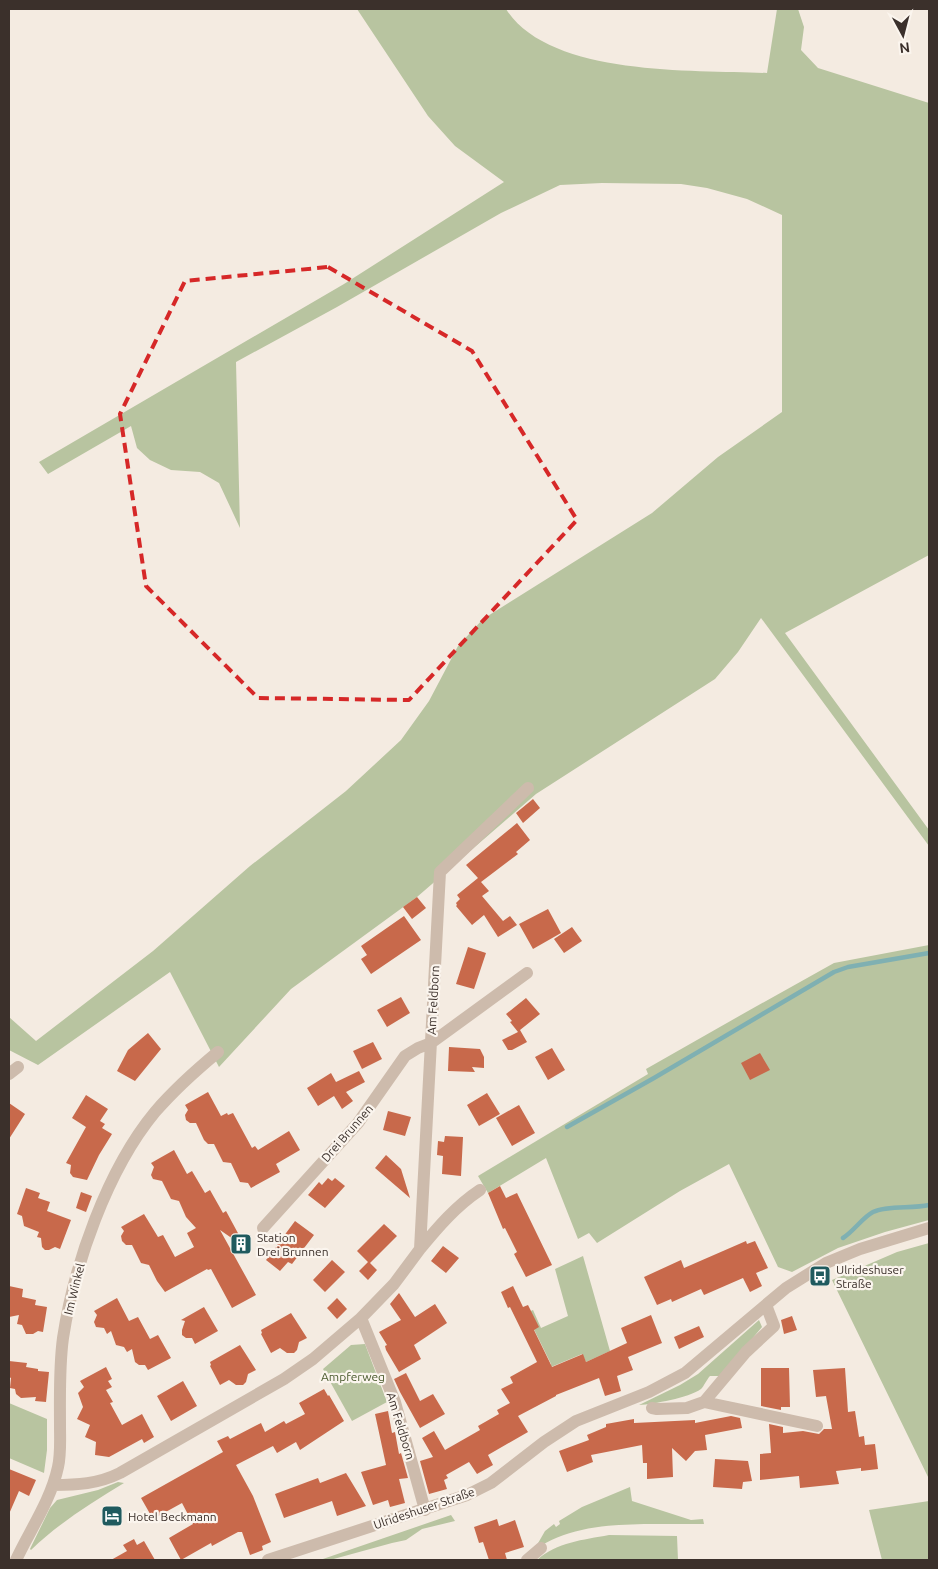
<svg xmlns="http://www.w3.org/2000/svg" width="938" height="1569" font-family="Ubuntu,sans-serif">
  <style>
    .green { fill: #b8c4a0 }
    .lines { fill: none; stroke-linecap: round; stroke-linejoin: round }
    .stream { stroke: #7fb0b2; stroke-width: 4.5 }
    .building { fill: #c8694b }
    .minor { stroke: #cdbbac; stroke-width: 12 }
    .marked { fill: none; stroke: #d62828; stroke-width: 4; stroke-dasharray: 10 6; stroke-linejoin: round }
    .labels { text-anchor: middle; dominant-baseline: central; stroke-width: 4.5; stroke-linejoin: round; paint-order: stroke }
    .street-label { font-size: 12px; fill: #3b302b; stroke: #fbf5ee }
    .poi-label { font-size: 12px; fill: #3b302b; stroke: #fbf5ee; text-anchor: start }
    .park-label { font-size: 12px; fill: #4a5a2e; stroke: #fbf5ee }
  </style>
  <rect width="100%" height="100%" fill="#f4ebe1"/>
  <path class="green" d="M357,9h149c43,68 189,61 261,64l10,-64h21l6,18 -3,23 17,18 111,35v452l-144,78 144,197v16l-168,-228 -23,34 -23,27 -179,115 -119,103 -126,92 -72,78 -49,-95 -132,93 -29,-15v-33l27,24 117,-90 97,-85 96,-75 55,-51 28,-39 29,-55 25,-27 169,-106 66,-56 64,-45v-197l-35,-16 -40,-11 -26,-4 -79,-1 -42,2 -59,28 -164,94 -101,55 4,166 -21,-45 -19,-11 -29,-2 -21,-10 -13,-12 -6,-22 -83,48 -9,-12 305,-178 160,-102 -49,-36 -27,-30z
    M929,945v275l-44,12 -47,16 -46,24 -14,-5 -49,-103 -49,27 -83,52 -8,-10 -11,6 -32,-81 -58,35 -10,-17 170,-102 -2,-5 102,-58 86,-48z
    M929,1243v236l-97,-199 65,-28z
    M583,1256l27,95 -24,11 -4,-8 -31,13v-3l-25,-51 7,-3 8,18 27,-12 -13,-47z
    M759,1320l3,7 -41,49h-11c-3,3 -6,10 -9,13 -13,9 -47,15 -62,16l41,-20 18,-11z
    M365,1344l22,58 -35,19 -29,-52 28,-24z
    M9,1403l38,16v31l-3,23 -35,-15z
    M118,1482l6,1c-33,20 -65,40 -93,67l-1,-1 20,-41 7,-8 41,-10z
    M630,1487l2,14 59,19 12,-1 1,5c-50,1 -120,-6 -163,22l-4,-1 8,-14 9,-7 2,3 4,-3 -1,-3 23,-14z
    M929,1501v59h-47l-13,-50z
    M451,1515l4,6 -33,8 -16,11 -14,3 -62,17h-10z
    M609,1535l68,1 1,24h-141c20,-18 46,-20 72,-25z"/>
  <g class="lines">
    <path class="stream" d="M567,1127l87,-49 180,-106 14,-5 81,-14
      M843,1238c11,-7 20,-21 30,-26 15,-7 39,-3 56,-7"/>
  </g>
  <path class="building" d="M533,799l7,9 -17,15 -7,-10z
    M517,823l13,17 -14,12 2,2 -37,28 8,9 -7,5 21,25 7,-5 7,9 -19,12 -14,-22 -12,10 -16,-19 1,-1 -1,-2 4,-4 -3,-4 21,-17 -12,-13z
    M417,897l9,11 -14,11 -9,-12z
    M548,909l13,24 -28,16 -14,-25z
    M404,916l17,24 -50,34 -10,-15 6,-4 -6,-9z
    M572,927l10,14 -18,12 -10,-14z
    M468,947l18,6 -12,36 -18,-5z
    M401,997l9,16 -23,14 -10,-17z
    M526,998l14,16 -20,16 7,12 -15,8h-4l-6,-10 16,-8 -8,-10 2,-1 -6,-7z
    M148,1033l13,16 -26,32 -18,-10 11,-21z
    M373,1042l9,17 -20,10 -9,-18z
    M449,1047l31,2 4,8v11l-12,-1 3,5 -27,-1z
    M552,1048l13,22 -17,10 -13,-23z
    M760,1053l10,17 -20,10 -9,-17z
    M359,1071l6,11 -19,10 7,9 -11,8 -8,-13 -16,10 -11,-18 24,-15 5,9z
    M208,1092l13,24 6,-3 1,2 5,-2 19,35 3,-2 3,4 31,-19 11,19 -24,14 4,8 -29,16 -3,-5 -8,-1 -9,-19 -8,-1 -9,-18h-6l-4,-4 -8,-17h-6l-4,-3 -1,-5 3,-5 -3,-5z
    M487,1093l13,21 -21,12 -12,-21z
    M86,1095l22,14 -8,12 5,3 -3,4 10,6 -13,21 -12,25 -14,-3 -3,-4 1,-8 -5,-2 20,-36 -14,-9z
    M9,1103l16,11 -16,25z
    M519,1105l16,28 -23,13 -16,-28z
    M388,1111l23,6 -6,19 -22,-6z
    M445,1136l18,1 -2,39 -19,-2 1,-18 -6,-1 1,-14 6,1z
    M174,1150l13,24 5,-3 13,22 5,-3 13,23 3,-2 20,37 -26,-18 36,65 -24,13 -21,-39 -3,1 -1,-1 -42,23 -8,-11 -8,-16 -8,-2 -9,-18h-6l-4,-4 -1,-5 3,-5 -3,-4 23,-13 14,23 5,-2 12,22 19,-10 -7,-14 9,-5 -10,-11 -7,-16 -8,-2 -9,-18 -9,-2 -2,-4 3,-8 -3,-4z
    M386,1155l15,14 9,29 -35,-30z
    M328,1178l4,3 3,-3 10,8 -20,22 -17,-13 11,-13 3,3z
    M500,1186l6,12 11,-5 35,72 -26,12 -12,-23 3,-2 -12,-24 -2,1 -15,-36z
    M26,1188l14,5 -2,5 12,4 -3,9 24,9 -11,29 -5,-2 -6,3h-4l-3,-3 -1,-9 -4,-1 2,-5 -15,-6 -2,-10 -5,-2z
    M81,1192l11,4 -6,16 -10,-4z
    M295,1221l19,14 -22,29 -4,-2 -8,9 -14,-11z
    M384,1224l13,12 -27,27 7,7 -9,10 -9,-9 9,-9 -11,-11z
    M746,1241l1,3 8,-3 13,27 -12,5 6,13 -12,6 -7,-14 -39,17 -3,-6 -29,13 -1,-3 -14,6 -13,-28 37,-17 3,8z
    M443,1246l16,12 -13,15 -15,-12z
    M332,1260l13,12 -20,20 -12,-12z
    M9,1286l14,3 -1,8 14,3 -1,5 12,2 -4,25 -5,-1 -5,3h-7l-4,-9 -5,-1 2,-9 -10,2z
    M513,1286l10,21 5,-2 11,22 -5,3 18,37 31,-13 3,8 41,-19 -6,-15 30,-13 11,28 -34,14 5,13 -16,6 4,15 -16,5 -6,-18 -43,17v1l-38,20 10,16 -40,23 5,10 -16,9 -8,-12 -23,13 2,3 -4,2 3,9 -18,5 -9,-33 13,-4 -11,-19 12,-7 11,19 35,-20 -2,-4 21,-12 -2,-4 13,-7 -9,-14 12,-6 -3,-6 27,-15 -27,-55 -2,1 -7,-16z
    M399,1293l16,24 20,-13 12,19 -33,22 7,14 -22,13 -13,-22 -1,-4 2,-1 -8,-13 22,-12 -11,-16z
    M117,1298l12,23 9,-4 12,22 8,-4 13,23 -23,12 -3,-5h-6l-4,-3 -3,-13 -5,3 -3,-5 -8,-2 -5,-14 -4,3 -3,-6 -8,-1 -2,-5 3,-7 -3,-4z
    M337,1298l10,11 -10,10 -10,-11z
    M204,1307l14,24 -23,13 -3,-6h-6l-4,-3v-5l3,-9 -4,-1z
    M291,1313l16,25 -8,4 -2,8 -3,3h-7l-7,-5 -9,5 -10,-19 1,-1 -1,-3z
    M792,1316l5,14 -13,4 -3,-14z
    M699,1326l5,11 -25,12 -5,-12z
    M240,1345l16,25 -8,4 -2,8 -3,3h-7l-7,-5 -9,5 -10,-19 1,-1 -1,-3z
    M9,1361l18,2 -1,4 12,2v2l11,1 -3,30 -11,-1 1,-4 -15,1 -5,-4 -1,-5 -5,-1 1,-10 -2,-1z
    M106,1367l6,12 -4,2 4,6 -6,3 7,12 -3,1 12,22 20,-11 12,23 -10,6 -2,-4 -33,18 -14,-2 1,-13 -11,-5 5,-12 -13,-6 6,-12 -5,-14 6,-6 -4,-6z
    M761,1368h28l1,39h-9v3l-20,-4z
    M845,1368l3,44 7,-1 4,26 5,-1 1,9 10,-1 3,25 -17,2v-3l-25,3 3,13 -39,4 -1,-12 -39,4v-26l11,-1 -2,-29 14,3v6l20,-2 16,3 5,-5h8l-6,-33 -10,1 -3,-27z
    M406,1373l14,28 13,-7 12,20 -25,14 -20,-36 -6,-13z
    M183,1381l14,25 -26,15 -14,-25z
    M324,1389l4,7 1,-1 15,26 -44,29 -4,-8 -19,11 -4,-7 -37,19 17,31 18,46 -9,4 1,4 -13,5 -8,-23h-4l-26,14 -1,-3 -30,17 -12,-22 24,-14 -11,-21 -29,16 -12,-21 82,-46 -6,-11 11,-5 2,3 31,-16 4,9 19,-11 2,3 19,-10 -6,-11z
    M388,1411l4,22 3,-1 4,22 2,-1 7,25 -9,1 6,24 -15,4 -2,-7 -15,5 -12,-33 25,-7 -11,-51z
    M731,1416l9,2 2,10 -37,7 2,15 -12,1 -9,10 -14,-13 1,29 -26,2v-16h-4l-1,-18 -51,10 2,7 -26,10 -8,-21 30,-11 -2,-5 19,-8v-3l28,-5v4l61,-3v3z
    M715,1459l33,2 4,20 -9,1 -1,7 -29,-2z
    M9,1469l27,11 -7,16 -10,-5 -10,23z
    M346,1473l20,33 -29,10 -5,-15 -48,17 -9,-24 43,-16 2,5z
    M497,1519l2,7 16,-6 9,27 -19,6 2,7h-18l-6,-18 -4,1 -5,-16z
    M134,1539l3,6 7,-4 11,19h-44l16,-9 -4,-6z"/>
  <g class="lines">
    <path class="minor" d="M9,1074l9,-7
      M263,1228l95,-105 47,-67 13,-8 13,-5 96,-70
      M420,1249c18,-22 36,-43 60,-59
      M704,1402l113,24
      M652,1408l5,1 30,-1 17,-6 42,-50 28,-26 -8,-21
      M53,1485c24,0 45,-1 67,-12l164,-94 29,-20 48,-41
      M425,1510l-30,-108 -34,-84 33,-34 26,-35 20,-377 88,-84
      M16,1560c14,-30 35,-60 42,-93 3,-13 2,-28 2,-41 0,-30 -1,-59 3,-88 11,-73 44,-168 92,-226 19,-22 40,-41 63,-60
      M268,1560l199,-65 24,-12 53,-41 32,-21 73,-29 36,-19 101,-85 40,-25 34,-14 69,-21
      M527,1560l14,-12"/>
  </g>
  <path class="marked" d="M328,267l144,84 105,169 -168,180 -151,-2 -112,-112 -26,-172 65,-133z"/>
  <defs>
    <g id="building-square" transform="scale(1.125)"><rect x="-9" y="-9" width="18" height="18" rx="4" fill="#1f5a5e" stroke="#fbf5ee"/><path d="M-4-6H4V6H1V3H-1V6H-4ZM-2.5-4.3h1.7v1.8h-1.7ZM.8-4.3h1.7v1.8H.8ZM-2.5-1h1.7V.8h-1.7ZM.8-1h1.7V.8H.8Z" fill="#fff"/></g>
    <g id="bus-square" transform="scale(1.125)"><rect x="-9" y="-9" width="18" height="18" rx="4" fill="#1f5a5e" stroke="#fbf5ee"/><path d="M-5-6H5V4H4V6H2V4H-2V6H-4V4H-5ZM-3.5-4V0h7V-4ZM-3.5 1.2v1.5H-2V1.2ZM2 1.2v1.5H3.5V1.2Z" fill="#fff"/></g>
    <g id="hotel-square" transform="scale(1.125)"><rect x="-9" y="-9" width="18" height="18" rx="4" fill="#1f5a5e" stroke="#fbf5ee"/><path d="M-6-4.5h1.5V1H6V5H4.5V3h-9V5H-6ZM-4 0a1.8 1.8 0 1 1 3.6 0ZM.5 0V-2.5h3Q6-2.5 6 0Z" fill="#fff"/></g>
  </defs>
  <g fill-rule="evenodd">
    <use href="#building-square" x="241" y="1244"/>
    <use href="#bus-square" x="820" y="1276"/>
    <use href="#hotel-square" x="112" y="1516"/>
  </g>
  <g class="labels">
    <g class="street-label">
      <text transform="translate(433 1000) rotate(-87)">Am Feldborn</text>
      <text transform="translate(347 1133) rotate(-49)">Drei Brunnen</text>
      <text transform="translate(74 1289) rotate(-76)">Im Winkel</text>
      <text transform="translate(401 1426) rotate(73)">Am Feldborn</text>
      <text transform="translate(424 1508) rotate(-19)">Ulrideshuser Straße</text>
    </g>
    <g class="poi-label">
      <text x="257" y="1237">Station<tspan x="257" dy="14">Drei Brunnen</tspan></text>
      <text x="836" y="1269">Ulrideshuser<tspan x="836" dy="14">Straße</tspan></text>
      <text x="128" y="1516">Hotel Beckmann</text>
    </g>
    <g class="park-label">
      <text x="353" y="1376">Ampferweg</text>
    </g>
  </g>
  <rect width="938" height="1569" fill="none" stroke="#3b302b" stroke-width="20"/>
  <g transform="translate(903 35) rotate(173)" stroke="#fbf5ee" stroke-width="4" paint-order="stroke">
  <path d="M0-4L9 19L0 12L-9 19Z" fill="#3b302b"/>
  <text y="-8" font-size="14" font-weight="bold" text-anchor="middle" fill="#3b302b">N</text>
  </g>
</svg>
